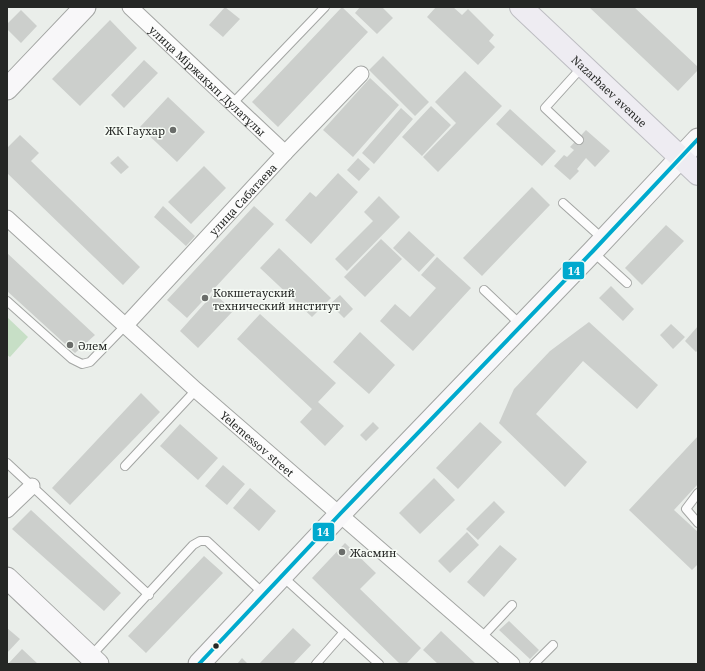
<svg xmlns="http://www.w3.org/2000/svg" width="705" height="671" font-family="'Noto Serif',serif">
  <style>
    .grass { fill: #c7dfc6 }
    .building { fill: #cccfcc }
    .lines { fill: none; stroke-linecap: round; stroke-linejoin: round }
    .lane-casing { stroke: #a3a5a3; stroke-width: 10 }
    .street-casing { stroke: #a3a5a3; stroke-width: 17 }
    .secondary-casing { stroke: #a3a5a3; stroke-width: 23 }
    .highway-casing { stroke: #bdbdc2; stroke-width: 24 }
    .lane { stroke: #fcfcfc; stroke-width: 8 }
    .street { stroke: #fcfcfc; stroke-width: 15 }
    .secondary { stroke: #f8f7f9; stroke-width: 21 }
    .highway { stroke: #eeecf2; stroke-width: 22 }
    .bus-1-casing { stroke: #f7fcf6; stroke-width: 7 }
    .bus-1 { stroke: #00a9ce; stroke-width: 4 }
    .poi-dot { fill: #6a6d6a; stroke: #f7fcf6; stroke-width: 1.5 }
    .bus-dot { fill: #252725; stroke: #f7fcf6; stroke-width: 1.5 }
    .labels { text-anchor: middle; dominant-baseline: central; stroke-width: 3; stroke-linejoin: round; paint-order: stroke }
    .street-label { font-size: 11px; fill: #252725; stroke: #f7fcf6 }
    .poi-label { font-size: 11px; fill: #252725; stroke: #f7fcf6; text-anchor: start }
    .line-badge { stroke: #f7fcf6; stroke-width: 1.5 }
    .badge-label { font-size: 11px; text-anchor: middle; font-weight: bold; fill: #fff }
  </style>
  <rect width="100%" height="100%" fill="#eaeeea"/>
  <path class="grass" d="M7,317l21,20 -18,20 -3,-2z"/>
  <path class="building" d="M225,7l15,12 -17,18 -14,-12z
    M342,7l26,25 -90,95 -26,-25z
    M360,7h22l11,11 -16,16 -22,-21z
    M436,7h17l9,8 6,-6 26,26 -5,6 6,6 -17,18 -51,-48z
    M589,7h45l64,60v3l-20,21z
    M21,10l16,16 -16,17 -14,-14v-5z
    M110,20l27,28 -57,58 -28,-27z
    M383,56l46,46 -14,14 -46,-46z
    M144,60l14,13 -34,35 -13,-13z
    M465,71l37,35 -64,66 -15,-15 33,-34 -21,-21z
    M370,78l29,27 -46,52 -30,-27z
    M168,97l37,35 -28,30 -37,-35z
    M431,106l20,19 -29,31 -20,-19z
    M401,108l12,11 -39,45 -12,-11z
    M510,109l46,42 -14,15 -46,-42z
    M586,130l24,21 -15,16 -9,-9 -9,11 2,2 -9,9 -16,-14 10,-11 3,2 7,-7 -4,-3z
    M20,135l19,18 -8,8 109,106 -17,18 -116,-112v-25z
    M118,156l11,11 -8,7 -11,-11z
    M358,158l12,11 -11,12 -12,-11z
    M204,166l22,22 -35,36 -23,-22z
    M338,173l20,19 -47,52 -26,-24 25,-28 6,5z
    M532,187l18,18 -68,71 -19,-18z
    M379,196l21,21 -53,54 -12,-12 38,-38 -9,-9z
    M163,206l32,30 -9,10 -32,-29z
    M254,206l20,18 -87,94 -20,-18z
    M666,225l18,16 -42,44 -17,-17z
    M409,231l26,24 -16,17 -26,-24z
    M381,239l21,20 -37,38 -21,-20z
    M279,248l52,50 -19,19 -52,-49z
    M7,253l88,82 -20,18 -68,-62z
    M437,257l34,31 -58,63 -33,-30 15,-17 15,13 26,-29 -15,-13z
    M611,286l23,23 -11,12 -24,-23z
    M214,293l19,18 -35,37 -18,-17z
    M340,295l13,14 -9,9 -14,-14z
    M260,314l76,69 -18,19 26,24 -19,20 -25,-24 12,-13 -75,-70z
    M589,322l69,63 -21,24 -54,-48 -47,53 51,48 -22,25 -66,-64 15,-34 36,-38z
    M671,324l14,13 -12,12 -13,-14z
    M698,326v24l-2,2 -11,-11z
    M360,332l35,33 -26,29 -36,-32z
    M141,393l19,19 -90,93 -18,-17z
    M373,422l6,6 -13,13 -6,-6z
    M480,422l22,20 -44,47 -22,-21z
    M180,424l38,34 -20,22 -38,-34z
    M698,436v48l-24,26 24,22v32l-6,6 -63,-60z
    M223,465l22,19 -18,21 -22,-19z
    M434,478l21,22 -35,34 -21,-21z
    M250,488l26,23 -17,20 -26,-23z
    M494,501l11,11 -27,28 -12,-11z
    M31,510l90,83 -17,18 -92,-82z
    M467,532l12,13 -29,28 -12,-12z
    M345,543l31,30 -16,16 61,59 -15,16h-6l-88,-86z
    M500,545l17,14 -33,38 -17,-15z
    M204,556l19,17 -77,80 -18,-17z
    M509,621l30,29 -9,9 -31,-29z
    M7,628l13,11 -13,14z
    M293,628l18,17 -18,19h-34z
    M441,631l35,33h-38l-15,-14z
    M22,649l16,15h-30z
    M242,658l6,6h-11z"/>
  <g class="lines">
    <g class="lane-casing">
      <path id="lane" d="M232,104l93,-97
        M579,140l-34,-32 38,-42
        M563,203l40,36
        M593,252l34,31
        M484,290l37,35
        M7,301l65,58 10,5 8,-2 35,-36
        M7,463l142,132
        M125,466l71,-76
        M698,493l-12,16 12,14
        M282,576l97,88
        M482,637l30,-32
        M90,657l103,-112 7,-4h7l57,53
        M316,664l28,-32
        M534,664l19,-19"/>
    </g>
    <g class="street-casing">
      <g id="street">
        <path id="s1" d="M130,7l155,146"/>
        <path id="s2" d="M7,218l189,172 316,274"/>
        <path id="s3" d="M125,326l160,-173 76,-79"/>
        <path d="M7,510l25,-24"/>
      </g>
    </g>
    <g class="secondary-casing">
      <path id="secondary" d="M7,89l78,-82
        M7,578l91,86
        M199,664l141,-150 253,-263 105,-112"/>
    </g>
    <g class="highway-casing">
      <g id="highway">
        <path id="s4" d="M521,7l177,167"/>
      </g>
    </g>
    <use href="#lane" class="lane"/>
    <use href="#street" class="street"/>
    <use href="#secondary" class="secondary"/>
    <use href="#highway" class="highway"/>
    <g class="bus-1-casing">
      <path id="bus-1" d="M199,664l141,-150 253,-263 105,-112"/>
    </g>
    <use href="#bus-1" class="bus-1"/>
  </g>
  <g class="poi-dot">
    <circle cx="173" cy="130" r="4"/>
    <circle cx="205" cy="298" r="4"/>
    <circle cx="70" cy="345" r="4"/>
    <circle cx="342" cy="552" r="4"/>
  </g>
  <circle class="bus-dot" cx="216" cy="646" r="3.5"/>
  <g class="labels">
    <g class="street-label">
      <text stroke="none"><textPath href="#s1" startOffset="107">улица Міржақып Дулатұлы</textPath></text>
      <text stroke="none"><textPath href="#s4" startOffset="122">Nazarbaev avenue</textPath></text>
      <text stroke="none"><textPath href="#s3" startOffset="173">улица Сабатаева</textPath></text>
      <text stroke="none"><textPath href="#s2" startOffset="337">Yelemessov street</textPath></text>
    </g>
    <g class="poi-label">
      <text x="165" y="130" text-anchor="end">ЖК Гаухар</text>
      <text x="213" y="292">Кокшетауский<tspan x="213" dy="13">технический институт</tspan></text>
      <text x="78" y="345">Әлем</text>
      <text x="350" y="552">Жасмин</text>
    </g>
  </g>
  <g class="line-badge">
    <rect x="562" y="261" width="23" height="19" rx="4" fill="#00a9ce"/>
    <rect x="312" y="522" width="23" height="20" rx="4" fill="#00a9ce"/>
  </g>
  <g class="badge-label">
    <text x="574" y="275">14</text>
    <text x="323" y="536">14</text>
  </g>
  <rect width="705" height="671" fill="none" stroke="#252725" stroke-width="16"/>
</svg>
